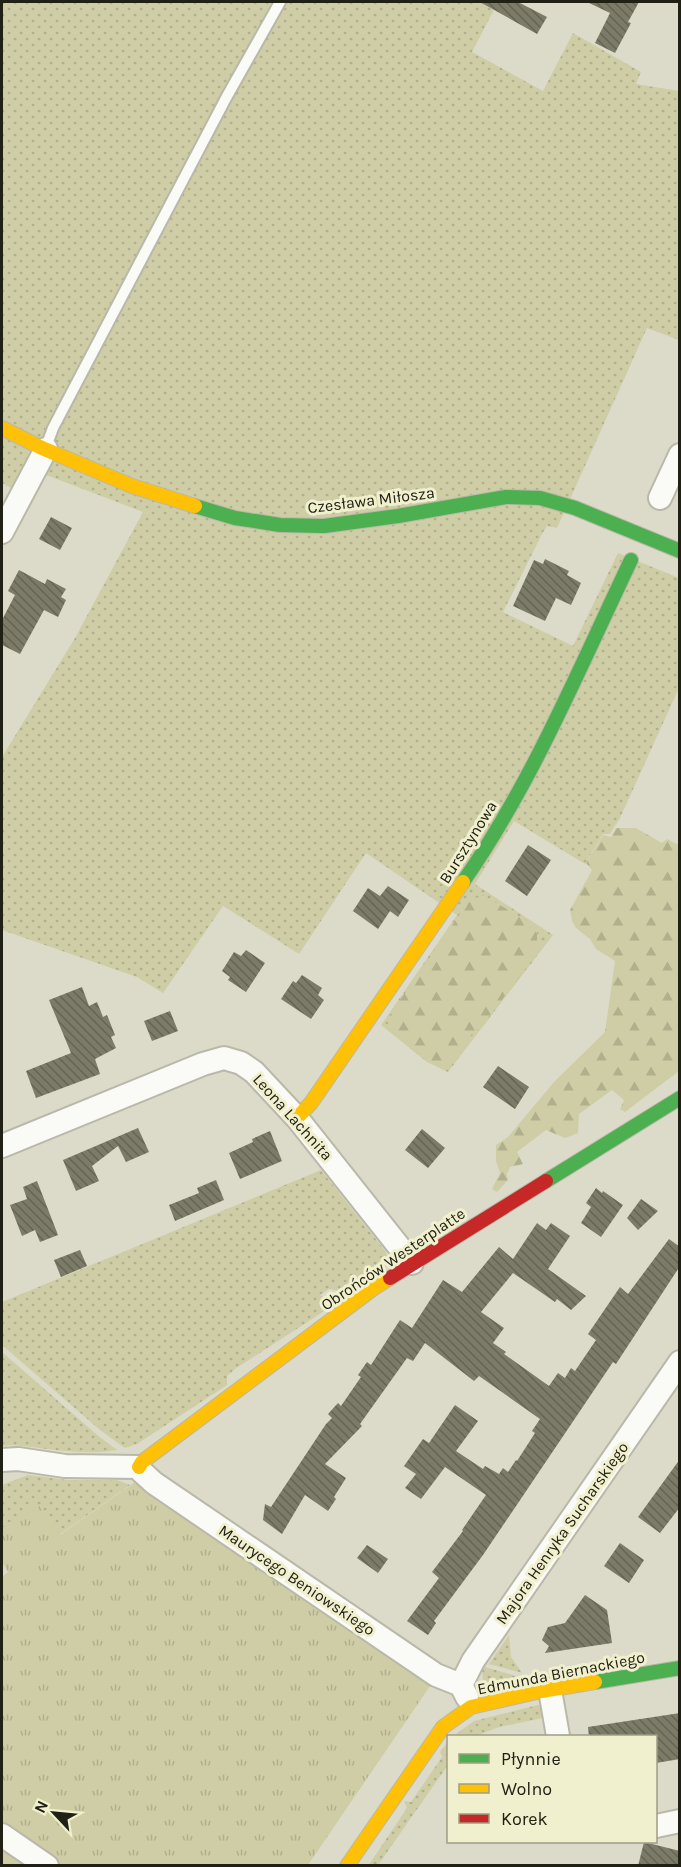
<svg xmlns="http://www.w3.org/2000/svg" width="681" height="1867" font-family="Karla,sans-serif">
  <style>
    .grass { fill: url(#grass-dots) }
    .forest { fill: url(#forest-firs) }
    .park { fill: url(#park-tufts) }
    .building { fill: url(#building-back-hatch) }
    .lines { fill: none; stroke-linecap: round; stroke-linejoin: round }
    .lane-casing { stroke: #b9b8a9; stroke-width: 14 }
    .street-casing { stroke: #b9b8a9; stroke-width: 26 }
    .fast-casing { stroke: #b9b8a9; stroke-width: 16 }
    .slow-casing { stroke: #b9b8a9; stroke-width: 16 }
    .jam-casing { stroke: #b9b8a9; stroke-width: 16 }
    .lane { stroke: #fafaf7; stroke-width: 10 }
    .street { stroke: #fafaf7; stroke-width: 22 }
    .fast { stroke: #4caf50; stroke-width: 14 }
    .slow { stroke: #ffc107; stroke-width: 14 }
    .jam { stroke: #c62828; stroke-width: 14 }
    .labels { text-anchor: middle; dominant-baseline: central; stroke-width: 6; stroke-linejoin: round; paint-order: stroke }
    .street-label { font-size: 16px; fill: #212014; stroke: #f1f0ce }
  </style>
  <defs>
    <pattern id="grass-dots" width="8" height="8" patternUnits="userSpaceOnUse" patternTransform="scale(1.5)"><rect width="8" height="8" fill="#cfcda5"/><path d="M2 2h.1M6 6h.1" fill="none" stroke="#b1b08d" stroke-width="1.8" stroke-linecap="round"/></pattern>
    <pattern id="forest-firs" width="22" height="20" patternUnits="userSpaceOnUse" patternTransform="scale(1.5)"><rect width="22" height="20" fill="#cfcda5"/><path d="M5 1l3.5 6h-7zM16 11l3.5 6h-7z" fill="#b1b08d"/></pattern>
    <pattern id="park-tufts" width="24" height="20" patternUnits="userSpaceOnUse" patternTransform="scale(1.5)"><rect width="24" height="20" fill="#cfcda5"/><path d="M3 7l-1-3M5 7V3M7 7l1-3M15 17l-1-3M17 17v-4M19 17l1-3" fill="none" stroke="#b1b08d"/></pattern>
    <pattern id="building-back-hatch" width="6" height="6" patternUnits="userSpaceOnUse" patternTransform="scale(1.5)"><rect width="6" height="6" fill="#7c7b67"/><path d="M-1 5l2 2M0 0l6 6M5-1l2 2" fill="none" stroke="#656454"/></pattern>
  </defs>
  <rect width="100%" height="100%" fill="#dcdbc9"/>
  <path class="grass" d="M2,2h496l-26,50 71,39 30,-58 68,39 -5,12 43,7v249l-32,-12 -90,200 -10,-2 -5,8 -39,78 70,34 45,-93 61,25v110l-59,130 -10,16h-7l-18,30 -71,-43 -39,63 78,51 -105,137 -21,-10 -46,-37 76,-110 -91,-62 -67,101 -76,-48 -60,87 -26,-16 -135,-47v-173l73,-119 68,-126 -115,-44 -13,22 -13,-7z
    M321,1170l65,82 2,8 -3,9 -12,7 -4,-4 -5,4 -1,8 -15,9 -19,-4 -9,6 15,9 -100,65 -8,7v9l-90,59 -12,4 -25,-18 -98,-85v-43z
    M2,1352l94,82 21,16c-35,6 -70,-2 -105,-5l-10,1z
    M28,1475l40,5h49l13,5 -71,50 -57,-7v-43z
    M509,1635l2,22 11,16 -33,-9z
    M482,1666l58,17 -48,5 -9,-7z
    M542,1704l5,13 -48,10 -23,9h-17l-3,-2 18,-13z
    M448,1742v23l-70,100 -10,1 39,-58 -3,-7 7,1 31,-45 -2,-5z"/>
  <path class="forest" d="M616,828h20l26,15 5,-4 12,6v226l-54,41 -5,-3 4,-9 -12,-10 -33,24 -1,19 -13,5 -19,-8 -29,22 6,12 -13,3 -3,7 1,6 -11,12 -5,-3 8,-16 -4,-12v-16l12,-8 46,-55 51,-50 10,-71 -19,-12 -6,-10 -14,-11 -4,-7 -2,-11 22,-40 -6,-7 17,-28 8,2z
    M483,895l54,32v14l5,6 -59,78 -11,9 -23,35c-24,-2 -44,-27 -62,-41l2,-12 80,-115z"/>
  <path class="park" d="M155,1475l286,195 -133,195h-306v-288l6,-5 -6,-10v-34l35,-25 23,32 75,-53z"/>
  <path class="building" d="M480,2h38l29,15 -10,17z
    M587,2h52l-11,20 3,1 -16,30 -20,-10 15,-30z
    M51,517l21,11 -12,22 -21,-11z
    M545,559l24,12 -2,4 14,8 -10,22 -15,-7 -11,23 -32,-15 21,-46 9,4z
    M19,570l26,14 2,-5 19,10 -5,8 5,3 -8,17 -14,-7 -24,44 -18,-9v-25l13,-25 -7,-4z
    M528,845l23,15 -24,36 -22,-15z
    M388,886l21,14 -11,17 -8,-6 -12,18 -25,-18 15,-23 12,8z
    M246,950l19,13 -19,29 -18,-12 2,-3 -8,-6 12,-19 7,4z
    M302,975l20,13 -4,7 6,5 -13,19 -30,-20 12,-18 3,2z
    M82,987l7,19 8,-4 6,15 4,-2 8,20 -4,2 5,11 -21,11 5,15 -64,24 -10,-27 45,-18 -22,-53z
    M170,1011l8,20 -26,10 -8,-20z
    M498,1066l31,21 -14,22 -32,-22z
    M138,1128l11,24 -23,10 -8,-16 -26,20 7,15 -23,10 -13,-31z
    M422,1129l23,19 -17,20 -23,-18z
    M270,1131l12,30 -42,18 -11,-26 24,-11 -1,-3z
    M216,1180l8,20 -49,21 -6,-16 30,-12 -2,-5z
    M37,1181l21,54 -18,7 -5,-12 -13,6 -12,-31 17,-6 -4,-12z
    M596,1188l6,5 1,-2 20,14 -22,32 -20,-14 10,-16 -5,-4z
    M641,1199l17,12 -20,19 -11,-12z
    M537,1223l9,7 5,-7 19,13 -22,33 38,27 -15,14 -14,-11 -2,3 -42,-29 -32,39 23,16 -11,15 13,9 -2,2 45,32 9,-13 7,5 6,-10 4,3 21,-31 -8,-6 32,-47 8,7 41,-55 11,8v19l-64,98 -3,-2 -130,193 -49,66 2,2 -8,12 -21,-14 32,-43 -7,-6 31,-41 -1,-1 24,-35 -41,-28 -24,32 -16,-11 11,-14 -12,-8 19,-27 6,4 26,-38 23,16 -22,30 27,18 2,-3 14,8 4,-6 5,4 8,-12 1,1 18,-28 -3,-2 8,-12 -61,-43 -5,5 -49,-38 -12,18 -6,-3 -47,66 2,2 -37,38 21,14 -12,19 2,2 -8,12 -23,-16 -23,39 -19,-14 2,-16 6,3 55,-83 6,-6 -4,-4 10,-11 3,3 20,-29 -3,-2 9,-13 4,3 29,-45 12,8 31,-48 19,12 37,-45 14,12z
    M80,1250l7,16 -26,11 -7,-17z
    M680,1459v48l-20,26 -22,-16z
    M620,1543l24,17 -15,23 -25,-17z
    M367,1545l21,14 -10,14 -21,-15z
    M585,1595l22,15 5,33 -67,10 4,-7 -7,-6 6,-13 17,-4z
    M680,1713v46l-24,4v-26h-67l-1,-10z
    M644,1842l36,9v15h-42z"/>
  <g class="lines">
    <g class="lane-casing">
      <path id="lane" d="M46,447l7,-19 173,-330 54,-96"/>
    </g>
    <g class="street-casing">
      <path id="street" d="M660,498l20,-43
        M2,532l44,-83
        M2,1146l201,-82 21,-6 17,5 13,9 43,46 115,145
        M2,1460l16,-1 47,7 74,1 3,5 12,11 282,192 25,10
        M550,1690l8,46
        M467,1697l-6,-12 12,-24 207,-299
        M656,1826l24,-5
        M2,1835l45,31"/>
    </g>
    <g class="fast-casing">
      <path id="fast" d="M195,506l40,12 45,7 44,1 74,-10 108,-19 34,1 35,10 105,43
        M463,882c69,-99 116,-213 168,-322
        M546,1181l134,-83
        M595,1682l85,-14"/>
    </g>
    <g class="slow-casing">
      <path id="slow" d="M2,428l40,20 90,38 63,20
        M297,1118l14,-15 152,-221
        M139,1467l3,-5 232,-174 16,-10
        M347,1866l96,-139 28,-20 70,-16 54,-9"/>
    </g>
    <g class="jam-casing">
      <path id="jam" d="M390,1278l156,-97"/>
    </g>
    <use href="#lane" class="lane"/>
    <use href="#street" class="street"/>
    <use href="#fast" class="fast"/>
    <use href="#slow" class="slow"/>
    <use href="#jam" class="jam"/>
  </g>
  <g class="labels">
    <g class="street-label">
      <text transform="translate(371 500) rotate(-7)">Czesława Miłosza</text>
      <text transform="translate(468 842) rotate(-58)">Bursztynowa</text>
      <text transform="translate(293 1117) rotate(48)">Leona Lachnita</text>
      <text transform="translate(393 1259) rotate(-34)">Obrońców Westerplatte</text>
      <text transform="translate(562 1533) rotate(-55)">Majora Henryka Sucharskiego</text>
      <text transform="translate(297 1580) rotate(34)">Maurycego Beniowskiego</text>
      <text transform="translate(561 1673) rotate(-11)">Edmunda Biernackiego</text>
    </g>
  </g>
  <rect width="681" height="1867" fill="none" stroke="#212014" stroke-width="6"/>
  <rect x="447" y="1735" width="210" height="108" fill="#f1f0ce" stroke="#9e9d84" stroke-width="1.5"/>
  <rect x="459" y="1754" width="30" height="9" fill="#4caf50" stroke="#9e9d84" stroke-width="1.5"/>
  <text x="501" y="1765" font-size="18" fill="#212014">Płynnie</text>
  <rect x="459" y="1784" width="30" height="9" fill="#ffc107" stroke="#9e9d84" stroke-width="1.5"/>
  <text x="501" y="1795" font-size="18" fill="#212014">Wolno</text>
  <rect x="459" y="1814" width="30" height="9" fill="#c62828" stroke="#9e9d84" stroke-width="1.5"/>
  <text x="501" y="1825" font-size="18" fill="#212014">Korek</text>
  <g transform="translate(54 1813) rotate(296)" stroke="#f1f0ce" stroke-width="4.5" paint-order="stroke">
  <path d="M0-4.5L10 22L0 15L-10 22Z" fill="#212014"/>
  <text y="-9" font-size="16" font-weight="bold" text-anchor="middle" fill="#212014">N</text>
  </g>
</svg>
